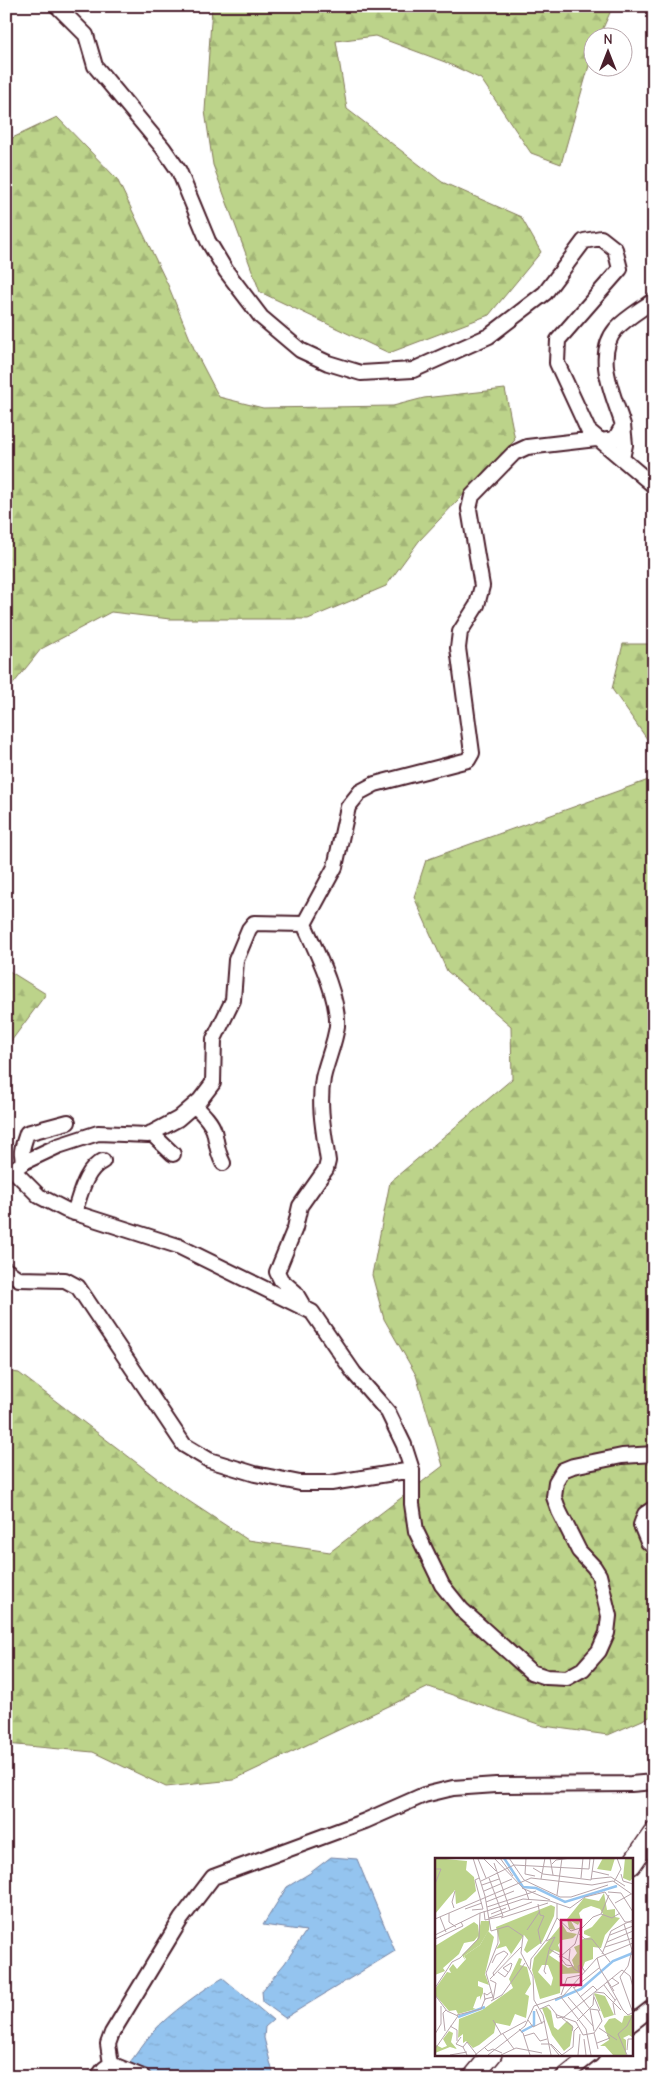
<svg xmlns="http://www.w3.org/2000/svg" width="660" height="2083" font-family="'Comic Neue',sans-serif">
  <style>
    .forest { fill: url(#forest-firs); stroke: #83795a }
    .water { fill: url(#water-ripples); stroke: #7682a1 }
    .lines { fill: none; stroke-linecap: round; stroke-linejoin: round }
    .minor-casing { stroke: #4a1f2b; stroke-width: 18 }
    .major-casing { stroke: #4a1f2b; stroke-width: 22 }
    .minor { stroke: #fff; stroke-width: 14 }
    .major { stroke: #fff; stroke-width: 19 }
    .inset-river { fill: none; stroke: #94c4ef; stroke-width: 2.5 }
    .inset-road { fill: none; stroke: #b7a5aa; stroke-width: 1 }
    .view { fill: #c2185b; fill-opacity: 0.15; stroke: #c2185b; stroke-width: 2.5 }
    .inset-edge { fill: none; stroke: #4a1f2b; stroke-width: 2.5 }
  </style>
  <defs>
    <pattern id="forest-firs" width="22" height="20" patternUnits="userSpaceOnUse" patternTransform="scale(1.25)"><rect width="22" height="20" fill="#bcd38a"/><path d="M5 1l3.5 6h-7zM16 11l3.5 6h-7z" fill="#a3b577"/></pattern>
    <pattern id="water-ripples" width="26" height="14" patternUnits="userSpaceOnUse" patternTransform="scale(1.25)"><rect width="26" height="14" fill="#94c4ef"/><path d="M2 4q2-2 4 0t4 0M15 11q2-2 4 0t4 0" fill="none" stroke="#81a8cd"/></pattern>
  </defs>
  <rect width="100%" height="100%" fill="#fff"/>
  <filter id="ink" filterUnits="userSpaceOnUse"><feTurbulence type="fractalNoise" baseFrequency=".02" numOctaves="2"/><feDisplacementMap in="SourceGraphic" scale="10" xChannelSelector="R" yChannelSelector="G"/><feConvolveMatrix kernelMatrix="1 2 1 2 8 2 1 2 1" color-interpolation-filters="sRGB"/></filter>
  <g filter="url(#ink)">
    <path class="forest" d="M212,6h401l-14,31 -7,1v17l-31,109 -30,-11 -50,-74 -36,-17 -70,-26 -39,5 11,68 95,73 79,35 20,35 -52,63 -100,38 -129,-61 -47,-127 -8,-54z
      M57,117l60,62 51,106 27,66 24,46 44,11 130,-2 31,-8 81,-9 10,51 -96,101 -33,45 -78,33h-138l-59,-7 -70,37 -35,44v-552z
      M623,644h31v105l-42,-60z
      M654,778v937l-46,20 -64,-9 -115,-39 -196,93 -67,7 -73,-35 -87,-8v-373l13,2 156,119 73,48 82,12 113,-86 -27,-91 -32,-56 -12,-44 18,-93 122,-103 -1,-53 -64,-55 -33,-74 12,-37z
      M6,969l40,25 -40,54z"/>
    <path class="water" d="M331,1857l26,2 38,92 -110,67 -22,-16 -1,-11 23,-28 21,-32 -43,-6 24,-38 23,-14z
      M223,1978l50,42 -8,7 -1,11 10,39h-116l-31,-11c9,-11 16,-23 26,-34 16,-18 49,-42 70,-54z"/>
    <g class="lines">
      <g class="minor-casing">
        <path id="minor" d="M57,6l29,29 9,31 68,82 16,23 29,70 18,30 35,46 39,33 28,13 33,10 52,-3 76,-34 56,-43 39,-52 17,-3 14,11 5,20 -62,71 -1,23 31,67 66,56
          M601,441l14,-2 8,-14c-9,-29 -30,-69 -7,-96 10,-11 26,-20 38,-29
          M622,458l3,-13 -2,-20
          M304,924l31,-57 13,-60 12,-15 15,-8 93,-24 4,-7 -14,-105 2,-16 17,-27 5,-19 -13,-77 3,-13 42,-43 13,-6 69,-8
          M194,1105c7,7 17,16 20,26 3,12 3,21 9,32
          M151,1133l22,21
          M24,1162c-5,-9 0,-19 3,-29l41,-11
          M6,1169l7,1 26,26 27,14 112,36 134,66 42,61 34,39 16,33 8,25v34l4,27 26,54 20,25 69,62 15,5 21,1 16,-9 16,-18 8,-18 2,-17 -10,-41 -5,-8 -15,-16 -20,-40 -5,-14 2,-15 7,-12 10,-4 49,-10 32,-2
          M13,1170l11,-8 34,-16 40,-13 50,2 30,-16 22,-19 13,-17 1,-44 19,-39 3,-40 13,-31 5,-6 50,1
          M74,1213c6,-17 11,-44 29,-52
          M6,1270l13,9 46,1 13,7 106,158 25,15 46,14 45,9h31l81,-13
          M302,1304l-7,-12 -14,-12 -4,-8 18,-44 5,-22 26,-37 2,-8c-4,-28 -10,-55 -5,-83 4,-18 12,-35 14,-52 2,-30 -21,-75 -33,-102
          M654,1508l-9,6 -4,11 7,17 6,5
          M631,2024l23,-18
          M98,2077l6,-8 7,-5
          M143,2077l-32,-13 -3,-20 4,-11 69,-114 32,-42 152,-56 59,-26 29,-7 43,-3 135,-1 23,-2
          M563,2077l29,-23"/>
      </g>
      <g class="major-casing">
        <path id="major" d="M631,1865l23,-33
          M473,2077l19,-23"/>
      </g>
      <use href="#minor" class="minor"/>
      <use href="#major" class="major"/>
    </g>
  </g>
  <g transform="translate(435 1858)">
    <rect width="198" height="198" fill="#fff"/>
    <path d="M0,0l32,3 -1,9 8,7 2,14 -10,9 -10,4 -1,-14 -20,24zM168,0h12l-4,13 -14,-2zM190,0h7v21l-2,2 -7,-3zM169,35l3,17 8,-1v8l5,1 -15,17 -4,13 -8,-1v12l-8,3 -4,11 -20,1 -1,19 -20,6 -8,-29 2,-12 28,-34 5,8 10,2 -4,4 -11,2 -4,5 3,8 -7,-3 -5,5 19,13 6,-2 -2,-6 5,-7 -3,-6 7,-3 -1,-4 11,-3 -7,-3v-3l8,-4 11,-13 -3,-5 -9,-3 -8,3 -4,4 2,7 -3,5 -7,-4 5,9 -7,-1 -2,-10 17,-21 15,3zM113,107l5,13 -2,8 -13,-14 4,-7zM116,47l4,2 -1,9 -12,26 -15,11 -3,-3 4,-10 -4,-5 -18,27 5,-8 -5,-8 -10,3 4,-6 -4,-16zM39,64l4,3 1,10 -5,6 -10,2 -5,11 -16,14 2,3 -10,4v-29zM53,73l6,6 -9,37 4,11 -11,-4v5l5,2v5l-3,7v-4l-3,1 -4,11 3,1 -18,5 -2,-4 -7,1 -13,-15 -1,-7 12,-17 4,1 -2,-4 4,-5 4,5 9,-10 -2,-3 16,-11zM84,100l3,1 -2,6 7,2 4,17 -6,10 4,2 -3,22 -11,-4 -5,12 -14,-3 -2,10 -15,12 -6,3 -7,-7 -3,2v-9l-5,4 1,-19 23,-9 31,-22 -4,-9zM159,135l11,3 9,19 -10,3zM112,149l4,4 3,16 4,3 9,-9 6,5 -3,20 -6,5 -12,-16 -10,-27zM197,157v22l-3,-2 -6,3 3,2v15h-13l-8,-9h-5l9,-6 -5,-14 5,-7 6,-1 7,5 2,-7zM14,173l4,2 -2,9 6,7 -7,-2 -15,6 1,-8 6,3 5,-2 -4,-7z" fill="#bcd38a" fill-rule="evenodd"/>
    <path d="M46,63h9l-1,9 -9,15 -16,11 1,4 -3,-5 15,-15z" fill="#bcd38a"/>
    <path class="inset-river" d="M69,0l19,29 13,1 29,14 52,-16M120,142l26,-11 32,-28 20,-8M23,159l27,-10M86,174l13,-7v-14"/>
    <path class="inset-road" d="M38,0l12,38M48,0l13,13M59,0l32,33 3,9M65,0l13,18M74,0l15,22 36,17h11l37,-12M91,0l-1,16 10,2M115,0l3,17M43,1l8,19M59,5l16,47M117,6l4,-4 15,-2M98,10l10,6 48,6M0,11h6l-6,15M157,13l17,4M186,16l2,7 10,3M146,20l2,-20M106,21l4,-21M156,21l20,-2 14,9M156,22l3,-22M46,23l33,-16 75,4 1,-11M179,24l7,-13 -4,-11M47,27l17,-6M87,30l28,12M49,33l28,-12M173,34l13,1 12,19M122,37l5,-37M50,38l6,35 17,-5 15,10 -2,17 12,23 1,24 9,15 8,40M51,44l28,-11M180,45l16,-9M103,46l2,11 4,1 -6,14 3,14M52,49l49,-16M19,50l-2,-6 3,-11M30,51l17,-6M37,52l11,-1 -8,-29 4,-2M55,52l33,-11 27,2 20,7 15,-11 20,-5 20,30h8M49,53l1,9 18,-4 -14,-38M14,55v9l7,5M56,56l15,-6M166,56l8,-19M5,59l6,15M54,60l43,-16M66,60l47,-15M122,60l14,13 9,-3 -5,16 -14,12M0,61l96,-41 61,7 21,-4 20,14M198,62l-9,4 8,26 -4,16 -8,11 13,36M92,72l13,-19M144,73l14,-14 8,-3 11,4 8,-5M144,76l6,5h7l18,23M0,77l45,-22M175,77l23,-9M0,81l28,-13 -2,-4M111,83l9,-4 -6,12 21,12M172,84l26,-11M170,89l28,-9M135,91l-1,11 5,9 5,3 -1,-6 3,-1 4,7M167,96l9,-23 13,-7M124,98l7,9 7,1M162,100l3,11 14,22M57,105l4,-8 8,-4 4,3 -15,19 1,3M95,111l1,-10 16,-20 10,-21v-14M63,114l7,5 5,-7 2,-6 -1,-1 -8,5 5,4M111,116l-2,-3 5,-21M55,121l31,-32M55,122l6,3 -3,17M172,123l16,29 5,5 4,-2M169,127l11,15M138,129l17,22 4,22M177,129l7,-4 -7,-5M0,130l17,-26 8,-4 19,-20 1,-25 10,-3M139,130l25,-20M160,134l9,1 17,17M0,137l12,16 11,5 -23,33M126,137l6,-17 14,-3M126,139l25,32 5,26M133,139l25,29M145,139l13,-11 4,4M159,139l6,14M50,142l-1,-7 3,2 4,-3M56,143l11,-6 23,-32M101,151l6,15M105,151l9,-4 8,10 19,7 7,13 11,-2 8,-12 -4,-11 -8,-1M121,156l1,4 7,-1 58,-47 8,6 3,11M22,157l24,-6 4,-10 8,-2 -7,-24 12,-30v-13M180,157l-2,-12 4,-5M127,160l11,9 -1,4M58,162l8,14M93,162l5,7 12,-6M142,163l16,-16 1,-11M15,168l7,4v11M164,170l18,12M84,171l4,4 7,22M10,173l-2,-18 3,-3M159,175l4,16M0,176l6,-10v-18M68,176l11,15M89,178l10,-3 6,8 7,-2M26,179l-5,7 7,3 4,8M149,181l2,16M162,185l13,-5 -3,-3M106,186h9l9,11M116,186l11,11 11,-8 1,-16 4,-4M28,189l4,-5 10,13M49,189l4,4 5,-2 9,4M192,192l1,-11h5M15,197l17,-3M40,197l25,-20 26,-14M53,197l37,-29 9,-20 29,-10 34,-38 36,-15M66,197l15,-7 26,5M143,197l2,-21M192,197l-9,-21 9,-8 6,-12"/>
    <path class="view" d="M126,62h20v65h-20z"/>
    <rect width="198" height="198" class="inset-edge"/>
  </g>
  <rect width="660" height="2083" fill="none" stroke="#fff" stroke-width="25"/>
  <rect x="12" y="12" width="635" height="2058" fill="none" stroke="#4a1f2b" stroke-width="2" filter="url(#ink)"/>
  <g transform="translate(608 52)"><circle r="24" fill="#ffffff" stroke="#b7a5aa"/>
  <path d="M0-4L9 19L0 12L-9 19Z" fill="#4a1f2b"/>
  <text y="-8" font-size="14" font-weight="bold" text-anchor="middle" fill="#4a1f2b">N</text>
  </g>
</svg>
